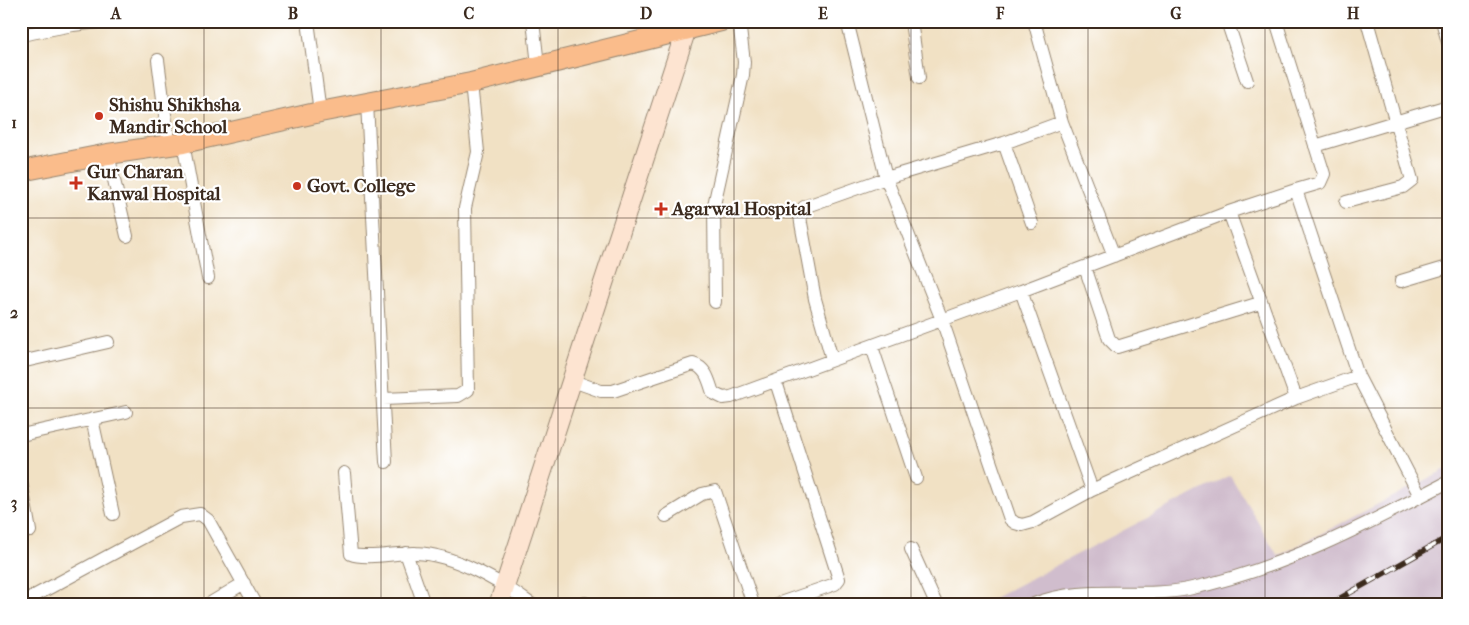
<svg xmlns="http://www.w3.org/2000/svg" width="1469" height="625" font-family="'IM FELL French Canon',serif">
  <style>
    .industrial { fill: #d0bdcd }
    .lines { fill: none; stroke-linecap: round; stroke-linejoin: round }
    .lane-casing { stroke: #968671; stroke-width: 8 }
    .street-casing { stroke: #968671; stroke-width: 14 }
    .secondary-casing { stroke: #968671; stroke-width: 21 }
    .primary-casing { stroke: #968671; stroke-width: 22 }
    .lane { stroke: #fff; stroke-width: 6 }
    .street { stroke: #fff; stroke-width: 12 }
    .secondary { stroke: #fde4d1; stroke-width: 19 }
    .primary { stroke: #fabc8b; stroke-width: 20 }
    .rail-casing { stroke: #3b2a1e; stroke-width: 5.5 }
    .rail { stroke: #fff; stroke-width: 4; stroke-dasharray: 11; stroke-linecap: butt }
    .grid { fill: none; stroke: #3b2a1e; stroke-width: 1; stroke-opacity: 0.55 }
    .poi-dot { fill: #c8321e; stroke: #fff; stroke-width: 2 }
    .labels { text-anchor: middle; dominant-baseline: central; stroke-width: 4.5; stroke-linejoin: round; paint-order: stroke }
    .poi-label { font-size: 19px; font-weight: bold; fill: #3b2a1e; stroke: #fff; text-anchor: start }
    .neatline { fill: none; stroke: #3b2a1e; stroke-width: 2 }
    .grid-label { font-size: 16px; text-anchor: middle; font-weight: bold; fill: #3b2a1e }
  </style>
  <rect width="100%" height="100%" fill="#fff"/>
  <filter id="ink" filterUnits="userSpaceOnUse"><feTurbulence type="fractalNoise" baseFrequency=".02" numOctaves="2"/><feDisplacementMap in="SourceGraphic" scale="10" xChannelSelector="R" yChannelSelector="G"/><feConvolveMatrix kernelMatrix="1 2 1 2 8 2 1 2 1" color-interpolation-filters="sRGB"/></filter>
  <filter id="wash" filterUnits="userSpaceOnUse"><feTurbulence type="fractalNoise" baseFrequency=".0096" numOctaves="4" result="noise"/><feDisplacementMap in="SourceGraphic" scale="20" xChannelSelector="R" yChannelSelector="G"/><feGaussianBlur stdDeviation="1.12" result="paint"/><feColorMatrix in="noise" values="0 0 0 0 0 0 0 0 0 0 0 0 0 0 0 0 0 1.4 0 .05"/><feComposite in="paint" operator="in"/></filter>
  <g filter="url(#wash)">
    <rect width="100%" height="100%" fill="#f1e1c4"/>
    <path class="industrial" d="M1448,468v136h-466l248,-129 48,81z"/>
  </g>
  <g filter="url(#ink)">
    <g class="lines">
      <g class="lane-casing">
        <path id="lane" d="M1108,604l13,-8"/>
      </g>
      <g class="street-casing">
        <path id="street" d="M308,21l12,91
          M533,21l5,44
          M847,21l39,157 56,142 68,199 5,4 7,2 11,-3 59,-32 204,-92
          M911,21l8,57
          M1034,21l28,101 52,134
          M1227,21l20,60
          M1276,21l48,153 -4,9 -24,7 62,186 62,120
          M1442,21l6,21
          M21,35l52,-10 34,-4
          M158,60l11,85
          M367,103l19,359
          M183,143l25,135
          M1004,143l28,80
          M1315,146l133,-40
          M108,154l19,82
          M1346,202l57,-15 9,-7 -45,-159
          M1229,212l67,-22
          M1085,267l24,72 8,8 143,-44
          M1401,281l47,-14
          M715,302l-1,-97 29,-130 1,-13 -5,-41
          M872,347l44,131
          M832,359l-17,-60 -14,-76 -1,-9 4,-7 82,-29 118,-35 58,-21
          M21,362l87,-20
          M573,381l28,10h12l80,-27c14,4 16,18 20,29l10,5 8,-1 290,-106
          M776,382l63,197 -4,5 -58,20
          M383,399l75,-3 10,-6 -3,-182 13,-56 -7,-69
          M92,419l21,95
          M21,435l105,-23
          M344,473l7,81c15,6 48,-2 65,-1 38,1 85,29 115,51
          M21,481l9,50
          M1092,490l-71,-199 208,-79 67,186 62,-22
          M666,516l36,-22 13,-3 38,113
          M911,549l25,55
          M406,553l18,51
          M21,603l160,-86 19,-3 8,6 47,84
          M209,604l35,-21
          M585,604v-1
          M1034,604c50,-20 103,-5 154,-15 92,-19 178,-64 260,-107"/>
      </g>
      <g class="secondary-casing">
        <path id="secondary" d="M499,604l190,-583"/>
      </g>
      <g class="primary-casing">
        <path id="primary" d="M21,171l87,-17 75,-11 137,-31 151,-29 250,-62"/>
      </g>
      <use href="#lane" class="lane"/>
      <use href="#street" class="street"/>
      <use href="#secondary" class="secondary"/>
      <use href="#primary" class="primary"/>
      <g class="rail-casing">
        <path id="rail" d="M1330,604l118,-67"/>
      </g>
      <use href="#rail" class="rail"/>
    </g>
  </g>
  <path class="grid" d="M204,21v583M381,21v583M558,21v583M734,21v583M911,21v583M1088,21v583M1265,21v583M21,218h1427M21,408h1427"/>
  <g class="poi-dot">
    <circle cx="99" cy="116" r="5"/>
    <path d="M73.5 175.5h5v5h5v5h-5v5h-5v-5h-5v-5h5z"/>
    <circle cx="297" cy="186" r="5"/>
    <path d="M658.5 201.5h5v5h5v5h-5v5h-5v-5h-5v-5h5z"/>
  </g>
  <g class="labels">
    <g class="poi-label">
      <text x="109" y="105">Shishu Shikhsha<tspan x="109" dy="22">Mandir School</tspan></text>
      <text x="87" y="172">Gur Charan<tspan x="87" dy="22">Kanwal Hospital</tspan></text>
      <text x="307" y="186">Govt. College</text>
      <text x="672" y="209">Agarwal Hospital</text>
    </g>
  </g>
  <rect width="1469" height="625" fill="none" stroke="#fff" stroke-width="55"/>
  <rect x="28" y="28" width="1414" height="570" class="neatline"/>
  <g class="grid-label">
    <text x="116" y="19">A</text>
    <text x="293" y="19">B</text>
    <text x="469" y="19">C</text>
    <text x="646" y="19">D</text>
    <text x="823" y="19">E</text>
    <text x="1000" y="19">F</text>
    <text x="1176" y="19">G</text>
    <text x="1353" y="19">H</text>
    <text x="14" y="128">1</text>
    <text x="14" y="318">2</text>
    <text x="14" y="508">3</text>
  </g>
</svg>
